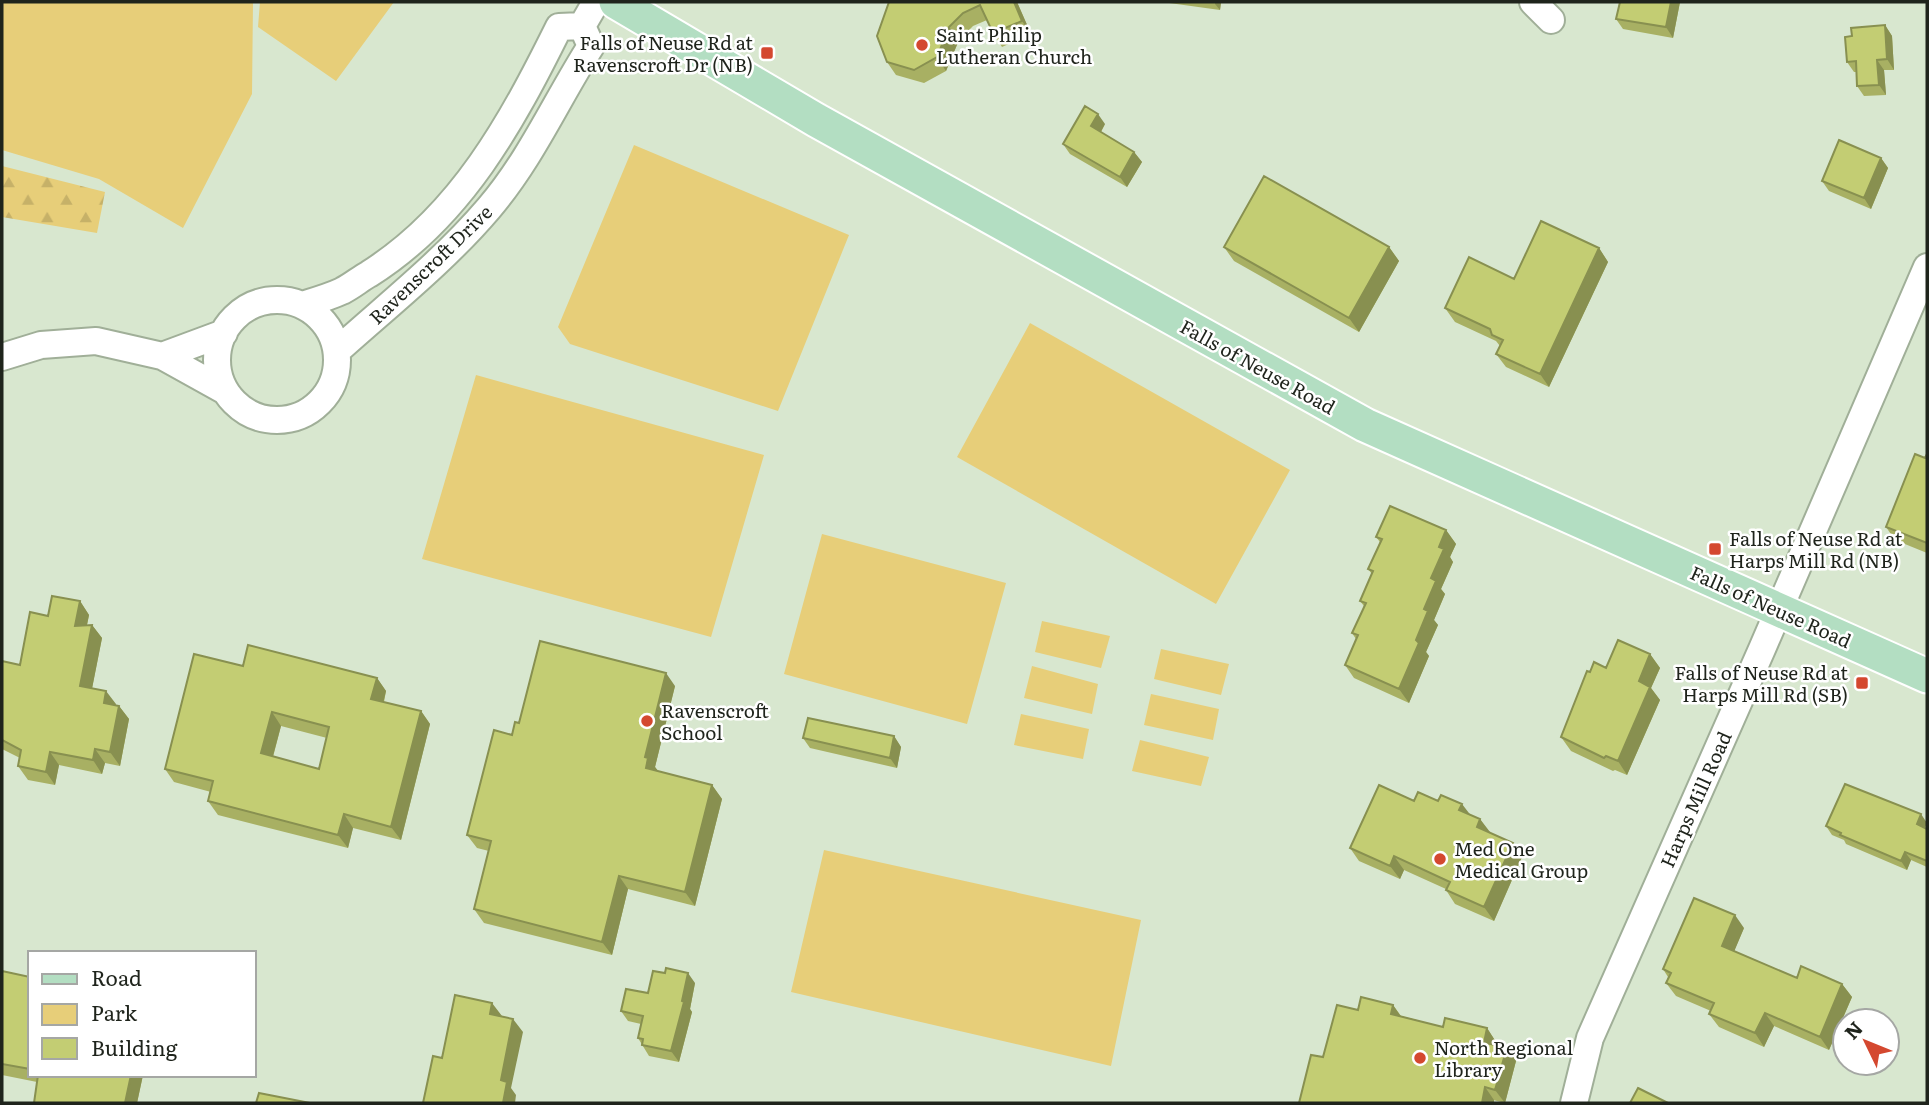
<svg xmlns="http://www.w3.org/2000/svg" width="1929" height="1105" font-family="Literata,serif">
  <style>
    .forest { fill: url(#forest-firs) }
    .park { fill: #e7ce79 }
    .lines { fill: none; stroke-linecap: round; stroke-linejoin: round }
    .minor-casing { stroke: #a0af98; stroke-width: 30 }
    .major-casing { stroke: #fff; stroke-width: 37 }
    .minor { stroke: #fff; stroke-width: 26 }
    .major { stroke: #b3dec2; stroke-width: 33 }
    .wall { fill: #a8b063; fill-rule: evenodd }
    .shaded-wall { fill: #889050 }
    .building { fill: #c3cd73; stroke: #889050; stroke-width: 2; fill-rule: evenodd }
    .poi-dot { fill: #d4482f; stroke: #fff; stroke-width: 2.5 }
    .labels { text-anchor: middle; dominant-baseline: central; stroke-width: 5; stroke-linejoin: round; paint-order: stroke }
    .poi-label { font-size: 19px; fill: #1f241c; stroke: #fff; text-anchor: start }
    .street-label { font-size: 19px; fill: #1f241c; stroke: #fff }
  </style>
  <defs>
    <pattern id="forest-firs" width="22" height="20" patternUnits="userSpaceOnUse" patternTransform="scale(1.75)"><rect width="22" height="20" fill="#e7ce79"/><path d="M5 1l3.5 6h-7zM16 11l3.5 6h-7z" fill="#c6b168"/></pattern>
  </defs>
  <rect width="100%" height="100%" fill="#d8e7cf"/>
  <path class="forest" d="M2,166l103,26 -8,41 -95,-16z"/>
  <path class="park" d="M2,2h251l-1,92 -69,134 -84,-49 -97,-29z
    M260,2h134l-58,79 -78,-54z
    M634,145l215,90 -71,176 -208,-67 -12,-17z
    M1030,323l260,147 -74,134 -259,-147z
    M476,375l288,80 -53,182 -289,-78z
    M822,534l184,49 -39,141 -183,-50z
    M1042,621l68,15 -9,32 -66,-16z
    M1161,649l68,15 -8,31 -67,-16z
    M1032,666l66,18 -6,30 -68,-16z
    M1151,694l68,15 -6,31 -69,-15z
    M1021,714l68,15 -6,30 -69,-14z
    M1140,740l69,17 -8,29 -69,-15z
    M824,850l317,70 -30,146 -320,-74z"/>
  <g class="lines">
    <g class="minor-casing">
      <path id="minor" d="M1533,2l18,18
        M582,26l14,-24
        M217 360a60 60 0 1 1 120 0a60 60 0 1 1-120 0Z
        M302,305c13,-4 27,-8 40,-14 10,-5 18,-12 27,-17 92,-58 143,-152 190,-247l23,-1
        M224,333l-62,23 63,35
        M337,351c51,-46 107,-90 152,-143 42,-49 68,-109 102,-162l-9,-20
        M2,357l39,-12 55,-4 66,15
        M1574,1103l16,-65 172,-389 165,-382"/>
    </g>
    <g class="major-casing">
      <path id="major" d="M616,2l200,118 549,305 562,251"/>
    </g>
    <use href="#minor" class="minor"/>
    <use href="#major" class="major"/>
  </g>
  <path class="wall" d="M889,2h128l14,32 -29,13 -9,-14 -6,-13 -14,6 -14,14 -13,31 -22,12 -28,-8 -9,-13z
    M1162,2h59l-1,8z
    M1620,2h60l-7,36 -50,-9 -7,-10z
    M1885,25l7,11 2,34h-10l2,25 -22,1 -7,-10 -1,-14h-2l-7,-10 5,-26z
    M1105,124l-4,8 33,20 8,10 -15,25 -57,-33 -7,-10z
    M1881,158l7,10 -17,41 -42,-18 -7,-10z
    M1224,247h165l10,14 -40,71 -125,-71z
    M1599,248l9,14 -59,125 -43,-20 -10,-13 4,-8 -4,-5 -41,-19 -10,-14 69,-29z
    M1927,454v99l-32,-13 -9,-13z
    M1446,530l10,14 -6,13 3,5 -12,27 4,5 -11,26 4,5 -12,27 3,4 -20,47 -55,-25 -9,-13 11,-26 -4,-6 12,-27 -4,-5 12,-27 -4,-5 12,-27 -4,-5z
    M80,601l9,14 -2,10h5l10,13 -10,50 23,17 4,1 10,13 -9,47 -15,-3 -3,11 -43,-9 -4,20 -27,-5 -10,-14 2,-8 -18,-9v3v-91l18,4 28,-49z
    M1650,654l10,14 -9,20 9,12 -33,75 -12,-5 -2,1 -42,-20 -10,-14 29,-65z
    M243,666l134,12 9,13 -2,11 37,9 9,13 -29,116 -48,-12 -5,20 -130,-33 -10,-14 3,-9 -37,-10 -9,-13zM281,726l46,12 -8,31 -46,-12z
    M675,686l-20,81 3,4 54,14 10,14 -27,107 -67,-17 -16,66 -128,-32 -10,-14 15,-58 -12,-3 -10,-13 45,-100 7,-12z
    M894,736l7,11 -4,21 -87,-20 -7,-10z
    M1414,801l56,14 10,4 9,14 33,24 -28,64 -39,-17 -9,-14v-1l-42,-19 -4,9 -41,-18 -9,-13z
    M1927,823l-2,5 2,1v38l-16,-7 -4,10 -61,-26 -2,-4 -12,-5 -6,-9z
    M1744,928l-10,23 63,27 45,6 10,13 -23,53 -55,-24 -10,21 -45,-20 -10,-13 2,-3 -35,-15 -10,-13 2,-6 -5,-8z
    M2,971l28,6v98h113l-6,28h-103l3,-21 -35,-7z
    M695,983l-5,26 2,3 -13,50 -30,-6 -11,-18 3,-14 -13,-3 -7,-10 27,-18z
    M1393,1005l8,11 42,11 44,1 9,14v3l20,16 -11,42 -182,-46 35,-47z"/>
  <path class="shaded-wall" d="M1014,2h3l14,32 -9,-13z
    M1215,2h6l-1,8 -5,-6z
    M1671,2h9l-7,36 -7,-11z
    M1885,25l7,11 2,34 -7,-11z
    M949,27l10,13 -13,31 -9,-14z
    M1877,60l7,10 2,25 -7,-10z
    M1098,114l7,10 -7,13 -7,-11z
    M1134,152l8,10 -15,25 -7,-10z
    M1881,158l7,10 -17,41 -7,-11z
    M1389,247l10,14 -40,71 -10,-14z
    M1599,248l9,14 -59,125 -9,-13z
    M1446,530l10,14 -6,13 3,5 -12,27 4,5 -11,26 4,5 -12,27 3,4 -20,47 -10,-14 25,-80 15,-62z
    M80,601l9,14 -5,24 -9,-13z
    M92,625l10,13 -12,61 -10,-13z
    M1650,654l10,14 -9,20 9,12 -33,75 -9,-14 21,-80z
    M666,673l9,13 -20,81 3,4 -12,-3 -1,-11z
    M377,678l9,13 -5,21 -10,-13z
    M106,691l10,13 -3,12 -9,-13z
    M119,706l10,13 -9,47 -10,-14z
    M421,711l9,13 -29,116 -10,-13z
    M272,712l9,14 -11,41 -9,-14z
    M894,736l7,11 -4,21 -7,-10z
    M95,749l10,14 -3,11 -9,-14z
    M50,752l9,13 -4,20 -9,-13z
    M712,785l10,14 -27,107 -10,-14z
    M1462,804l10,13 -13,-7z
    M344,814l9,14 -5,20 -10,-13z
    M1921,814l6,9 -4,10 -6,-9z
    M1480,819l10,13 -4,9 -9,-14z
    M1513,843l9,14 -28,64 -10,-14z
    M1905,852l6,8 -4,10 -6,-9z
    M1394,856l10,14 -4,9 -10,-13z
    M619,876l9,13 -16,66 -10,-13z
    M1735,915l9,13 -13,31 -9,-13z
    M688,973l7,10 -5,26 2,3 -13,50 -8,-11z
    M1842,984l10,13 -23,53 -9,-13z
    M492,1003l10,13 -12,-2z
    M1393,1005l9,13 -11,-4z
    M1765,1013l9,13 -10,21 -9,-14z
    M513,1019l10,13 -12,56 5,7 -1,8h-12l-2,-23z
    M1487,1028l9,14 -3,14 -9,-13z
    M1507,1047l9,14 -11,42 -10,-13z
    M131,1075h12l-6,28h-12z
    M1485,1087l9,13v3h-12z"/>
  <path class="building" d="M889,2h125l8,19 -29,12 -13,-28 -17,8 -14,14 -12,30 -23,13 -27,-8 -10,-26z
    M1620,2h51l-5,25 -50,-8z
    M1885,25l2,34 -10,1 2,25 -22,1 -1,-25 -9,1 -2,-25 7,-1 -1,-8z
    M1085,106l13,8 -7,12 43,26 -14,25 -57,-33z
    M1839,140l42,18 -17,40 -42,-17z
    M1264,176l125,71 -40,71 -125,-71z
    M1541,221l58,27 -59,126 -44,-20 7,-14 -11,-5 -2,-6 -45,-21 24,-51 45,22z
    M1915,454l10,4 2,-4v89l-41,-16z
    M1390,506l56,24 -7,17 5,2 -13,29 5,3 -12,28 4,2 -12,29 3,3 -20,46 -54,-24 13,-30 -6,-2 14,-30 -6,-2 13,-30 -5,-2 14,-30 -6,-2z
    M52,596l28,5 -5,25 17,-1 -12,61 26,5 -2,12 15,3 -9,46 -15,-3 -2,11 -43,-8 -4,20 -28,-6 3,-16 -19,-10v-79l18,4 10,-53 18,4z
    M1618,640l32,14 -11,27 11,6 -32,74 -12,-5 -2,2 -43,-21 26,-66 3,1 4,-10 12,6z
    M540,641l126,32 -21,84 3,1 -2,10 66,17 -27,107 -66,-16 -17,66 -128,-33 17,-68 -24,-6 27,-105 18,5 3,-13 4,1z
    M248,645l129,33 -6,21 50,12 -30,116 -47,-13 -6,21 -130,-34 5,-20 -48,-12 29,-115 49,12zM272,712l57,15 -10,42 -58,-16z
    M808,718l86,18 -4,22 -87,-20z
    M1845,784l76,30 -4,10 10,5v32l-22,-9 -4,9 -61,-26 1,-2 -15,-7z
    M1379,785l35,16 4,-9 20,9 3,-6 21,9 -3,6 21,9 -3,8 36,16 -29,64 -38,-17 4,-8 -56,-26 -4,10 -40,-18z
    M1694,898l41,17 -13,31 75,32 4,-12 41,18 -22,53 -55,-24 -10,20 -46,-19 5,-11 -48,-20 5,-10 -8,-4z
    M666,968l22,5 -6,28 2,1 -13,49 -29,-6 1,-6 -5,-1 5,-22 -22,-5 5,-22 22,4 5,-22 12,2z
    M2,971l28,6v92l-28,-5z
    M455,995l37,8 -2,11 23,5 -12,61 6,2 -4,21h-80l10,-47 9,2z
    M1361,997l32,8 -2,9 52,13 2,-9 42,10 -3,15 23,4 -12,43 -10,-3 -3,16h-183l12,-48 12,2 14,-52 21,5z
    M38,1075h93l-6,28h-91z
    M1638,1088l30,15h-38z
    M259,1093l51,10h-54z"/>
  <g class="poi-dot">
    <circle cx="922" cy="45" r="7"/>
    <rect x="760" y="46" width="14" height="14" rx="3.5"/>
    <rect x="1708" y="542" width="14" height="14" rx="3.5"/>
    <rect x="1855" y="676" width="14" height="14" rx="3.5"/>
    <circle cx="647" cy="721" r="7"/>
    <circle cx="1440" cy="859" r="7"/>
    <circle cx="1420" cy="1058" r="7"/>
  </g>
  <g class="labels">
    <g class="poi-label">
      <text x="936" y="34">Saint Philip<tspan x="936" dy="22">Lutheran Church</tspan></text>
      <text x="753" y="42" text-anchor="end">Falls of Neuse Rd at<tspan x="753" dy="22">Ravenscroft Dr (NB)</tspan></text>
      <text x="1729" y="538">Falls of Neuse Rd at<tspan x="1729" dy="22">Harps Mill Rd (NB)</tspan></text>
      <text x="1848" y="672" text-anchor="end">Falls of Neuse Rd at<tspan x="1848" dy="22">Harps Mill Rd (SB)</tspan></text>
      <text x="661" y="710">Ravenscroft<tspan x="661" dy="22">School</tspan></text>
      <text x="1454" y="848">Med One<tspan x="1454" dy="22">Medical Group</tspan></text>
      <text x="1434" y="1047">North Regional<tspan x="1434" dy="22">Library</tspan></text>
    </g>
    <g class="street-label">
      <text transform="translate(430 264) rotate(-44)">Ravenscroft Drive</text>
      <text transform="translate(1258 366) rotate(29)">Falls of Neuse Road</text>
      <text transform="translate(1771 606) rotate(24)">Falls of Neuse Road</text>
      <text transform="translate(1695 799) rotate(-66)">Harps Mill Road</text>
    </g>
  </g>
  <rect width="1929" height="1105" fill="none" stroke="#1f241c" stroke-width="7"/>
  <rect x="28" y="951" width="228" height="126" fill="#ffffff" stroke="#a5a7a4" stroke-width="2"/>
  <rect x="42" y="974" width="35" height="10" fill="#b3dec2" stroke="#a5a7a4" stroke-width="2"/>
  <text x="91" y="986" font-size="21" fill="#1f241c">Road</text>
  <rect x="42" y="1004" width="35" height="21" fill="#e7ce79" stroke="#a5a7a4" stroke-width="2"/>
  <text x="91" y="1021" font-size="21" fill="#1f241c">Park</text>
  <rect x="42" y="1038" width="35" height="21" fill="#c3cd73" stroke="#a5a7a4" stroke-width="2"/>
  <text x="91" y="1056" font-size="21" fill="#1f241c">Building</text>
  <g transform="translate(1866 1042) rotate(313)"><circle r="33" fill="#ffffff" stroke="#a5a7a4" stroke-width="2"/>
  <path d="M0-5L12 26L0 18L-12 26Z" fill="#d4482f"/>
  <text y="-10" font-size="19" font-weight="bold" text-anchor="middle" fill="#1f241c">N</text>
  </g>
</svg>
